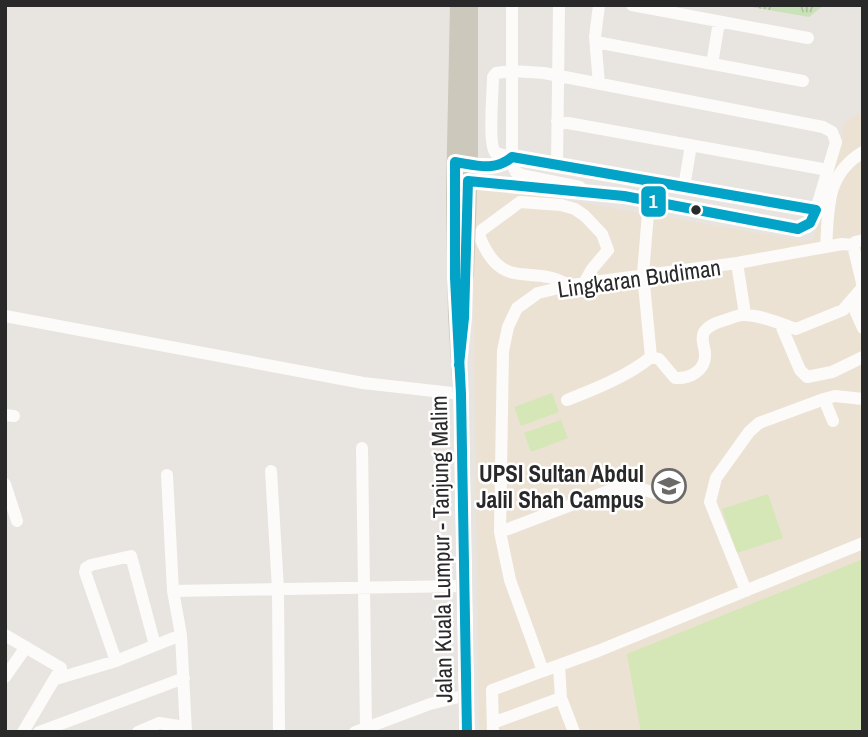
<svg xmlns="http://www.w3.org/2000/svg" width="868" height="737" font-family="'Archivo Narrow',sans-serif">
  <style>
    .education { fill: #ebe2d4 }
    .grass { fill: url(#grass-tufts) }
    .pitch { fill: #d5e6b7 }
    .lines { fill: none; stroke-linecap: round; stroke-linejoin: round }
    .minor { stroke: #fcfbfa; stroke-width: 12 }
    .major { stroke: #ccc8bc; stroke-width: 16 }
    .bus-1-casing { stroke: #fff; stroke-width: 16 }
    .bus-1 { stroke: #02a3c6; stroke-width: 10 }
    .bus-dot { fill: #292929; stroke: #fff; stroke-width: 2.5 }
    .labels { text-anchor: middle; dominant-baseline: central; stroke-width: 5; stroke-linejoin: round; paint-order: stroke }
    .street-label { font-size: 23px; fill: #292929; stroke: #fff }
    .poi-label { font-size: 23px; font-weight: bold; fill: #292929; stroke: #fff; text-anchor: end }
    .line-badge { stroke: #fff; stroke-width: 2.5 }
    .badge-label { font-size: 19px; text-anchor: middle; font-weight: bold; fill: #fff }
  </style>
  <defs>
    <pattern id="grass-tufts" width="24" height="20" patternUnits="userSpaceOnUse" patternTransform="scale(1.75)"><rect width="24" height="20" fill="#cae2b9"/><path d="M3 7l-1-3M5 7V3M7 7l1-3M15 17l-1-3M17 17v-4M19 17l1-3" fill="none" stroke="#aec29f"/></pattern>
  </defs>
  <rect width="100%" height="100%" fill="#e8e4e0"/>
  <path class="education" d="M863,111v621h-384l-6,-475 5,-68 78,9 247,43 10,-2 32,-117z"/>
  <path class="grass" d="M740,5h84l-15,12z"/>
  <path class="pitch" d="M552,393l7,19 -38,14 -7,-19z
    M561,420l7,18 -37,14 -7,-19z
    M768,494l15,44 -46,15 -15,-44z
    M863,559v173h-222l-14,-78z"/>
  <g class="lines">
    <path class="minor" d="M512,5v159l4,8 5,3 59,12
      M632,5l176,33
      M596,42l207,39
      M712,64l7,-42
      M599,84l-4,-47 4,-32
      M557,121l271,49
      M464,163c18,2 36,10 48,-6
      M557,165l2,-160
      M462,180l103,12 59,4 174,33 10,-2 5,-7 23,-78 -4,-10 -9,-5 -279,-54 -32,-2 -16,2 -3,4c0,13 -5,67 2,75 5,3 12,4 17,5l304,53
      M684,187l7,-42
      M863,240l-8,2 -2,3 -11,-1 -105,19 -166,22 -33,8 -21,15 -9,19 -5,24 -3,181 10,48 33,91 55,-20 265,-108
      M853,245l10,42
      M826,247c3,-39 -1,-72 37,-95
      M737,263l8,51
      M568,285c-36,-23 -66,10 -89,-50l3,-5 38,-28 41,3 14,4 10,7 17,18 6,16 -16,19 -8,14
      M859,294l-4,16 8,18
      M5,316l358,67 98,11
      M780,323l20,47 7,7 25,-5 31,-15
      M651,357l8,2 16,19c14,1 31,-7 30,-24 0,-8 -5,-13 -1,-22 4,-6 11,-9 18,-11 7,-2 15,-6 21,-6 15,-1 39,9 53,14l47,-19 20,-23
      M824,399l9,22
      M567,400c28,-11 61,-24 84,-43l-8,-83 6,-73
      M5,415l9,1
      M362,448l4,279
      M271,471l7,118 1,143
      M167,475l6,116 8,44 5,97
      M5,484l12,37
      M500,532l116,-44 19,-1 20,6
      M173,591l291,-5
      M746,591l-36,-89 6,-24 33,-46 10,-9 65,-24 11,-3 28,3
      M5,635l56,33 -38,64
      M116,661l-31,-89 1,-4 5,-3 40,-9 24,89
      M559,666l2,32 13,34
      M5,677l21,-30
      M56,679l60,-18 65,-26
      M495,722l66,-24
      M39,732l145,-54
      M138,732l21,-9 26,4
      M355,732l75,-28 37,-9
      M493,732l-1,-42 51,-19"/>
    <path class="major" d="M458,5l-4,190 2,121 5,78 6,338
      M466,275l4,-111v-159"/>
    <g class="bus-1-casing">
      <path id="bus-1" d="M459,365l5,-47 4,-137 156,15 174,33 12,-6 6,-13 -304,-53c-17,15 -37,8 -57,5v116l6,116 6,338"/>
    </g>
    <use href="#bus-1" class="bus-1"/>
  </g>
  <defs>
    <g id="university-ring" transform="scale(1.75)"><circle r="9.5" fill="#fff" stroke="#6c6a69" stroke-width="1.5"/><path d="M0-5L7-2L0 1L-7-2ZM-4 1L0 2.5L4 1V4Q0 6-4 4Z" fill="#6c6a69"/></g>
  </defs>
  <g fill-rule="evenodd">
    <use href="#university-ring" x="669" y="486"/>
  </g>
  <circle class="bus-dot" cx="696" cy="210" r="6"/>
  <g class="labels">
    <g class="street-label">
      <text transform="translate(639 278) rotate(-8)">Lingkaran Budiman</text>
      <text transform="translate(441 549) rotate(-91)">Jalan Kuala Lumpur - Tanjung Malim</text>
    </g>
    <g class="poi-label">
      <text x="644" y="473">UPSI Sultan Abdul<tspan x="644" dy="26">Jalil Shah Campus</tspan></text>
    </g>
  </g>
  <rect class="line-badge" x="640" y="185" width="27" height="33" rx="7" fill="#02a3c6"/>
  <g class="badge-label">
    <text x="653" y="208">1</text>
  </g>
  <rect width="868" height="737" fill="none" stroke="#292929" stroke-width="14"/>
</svg>
